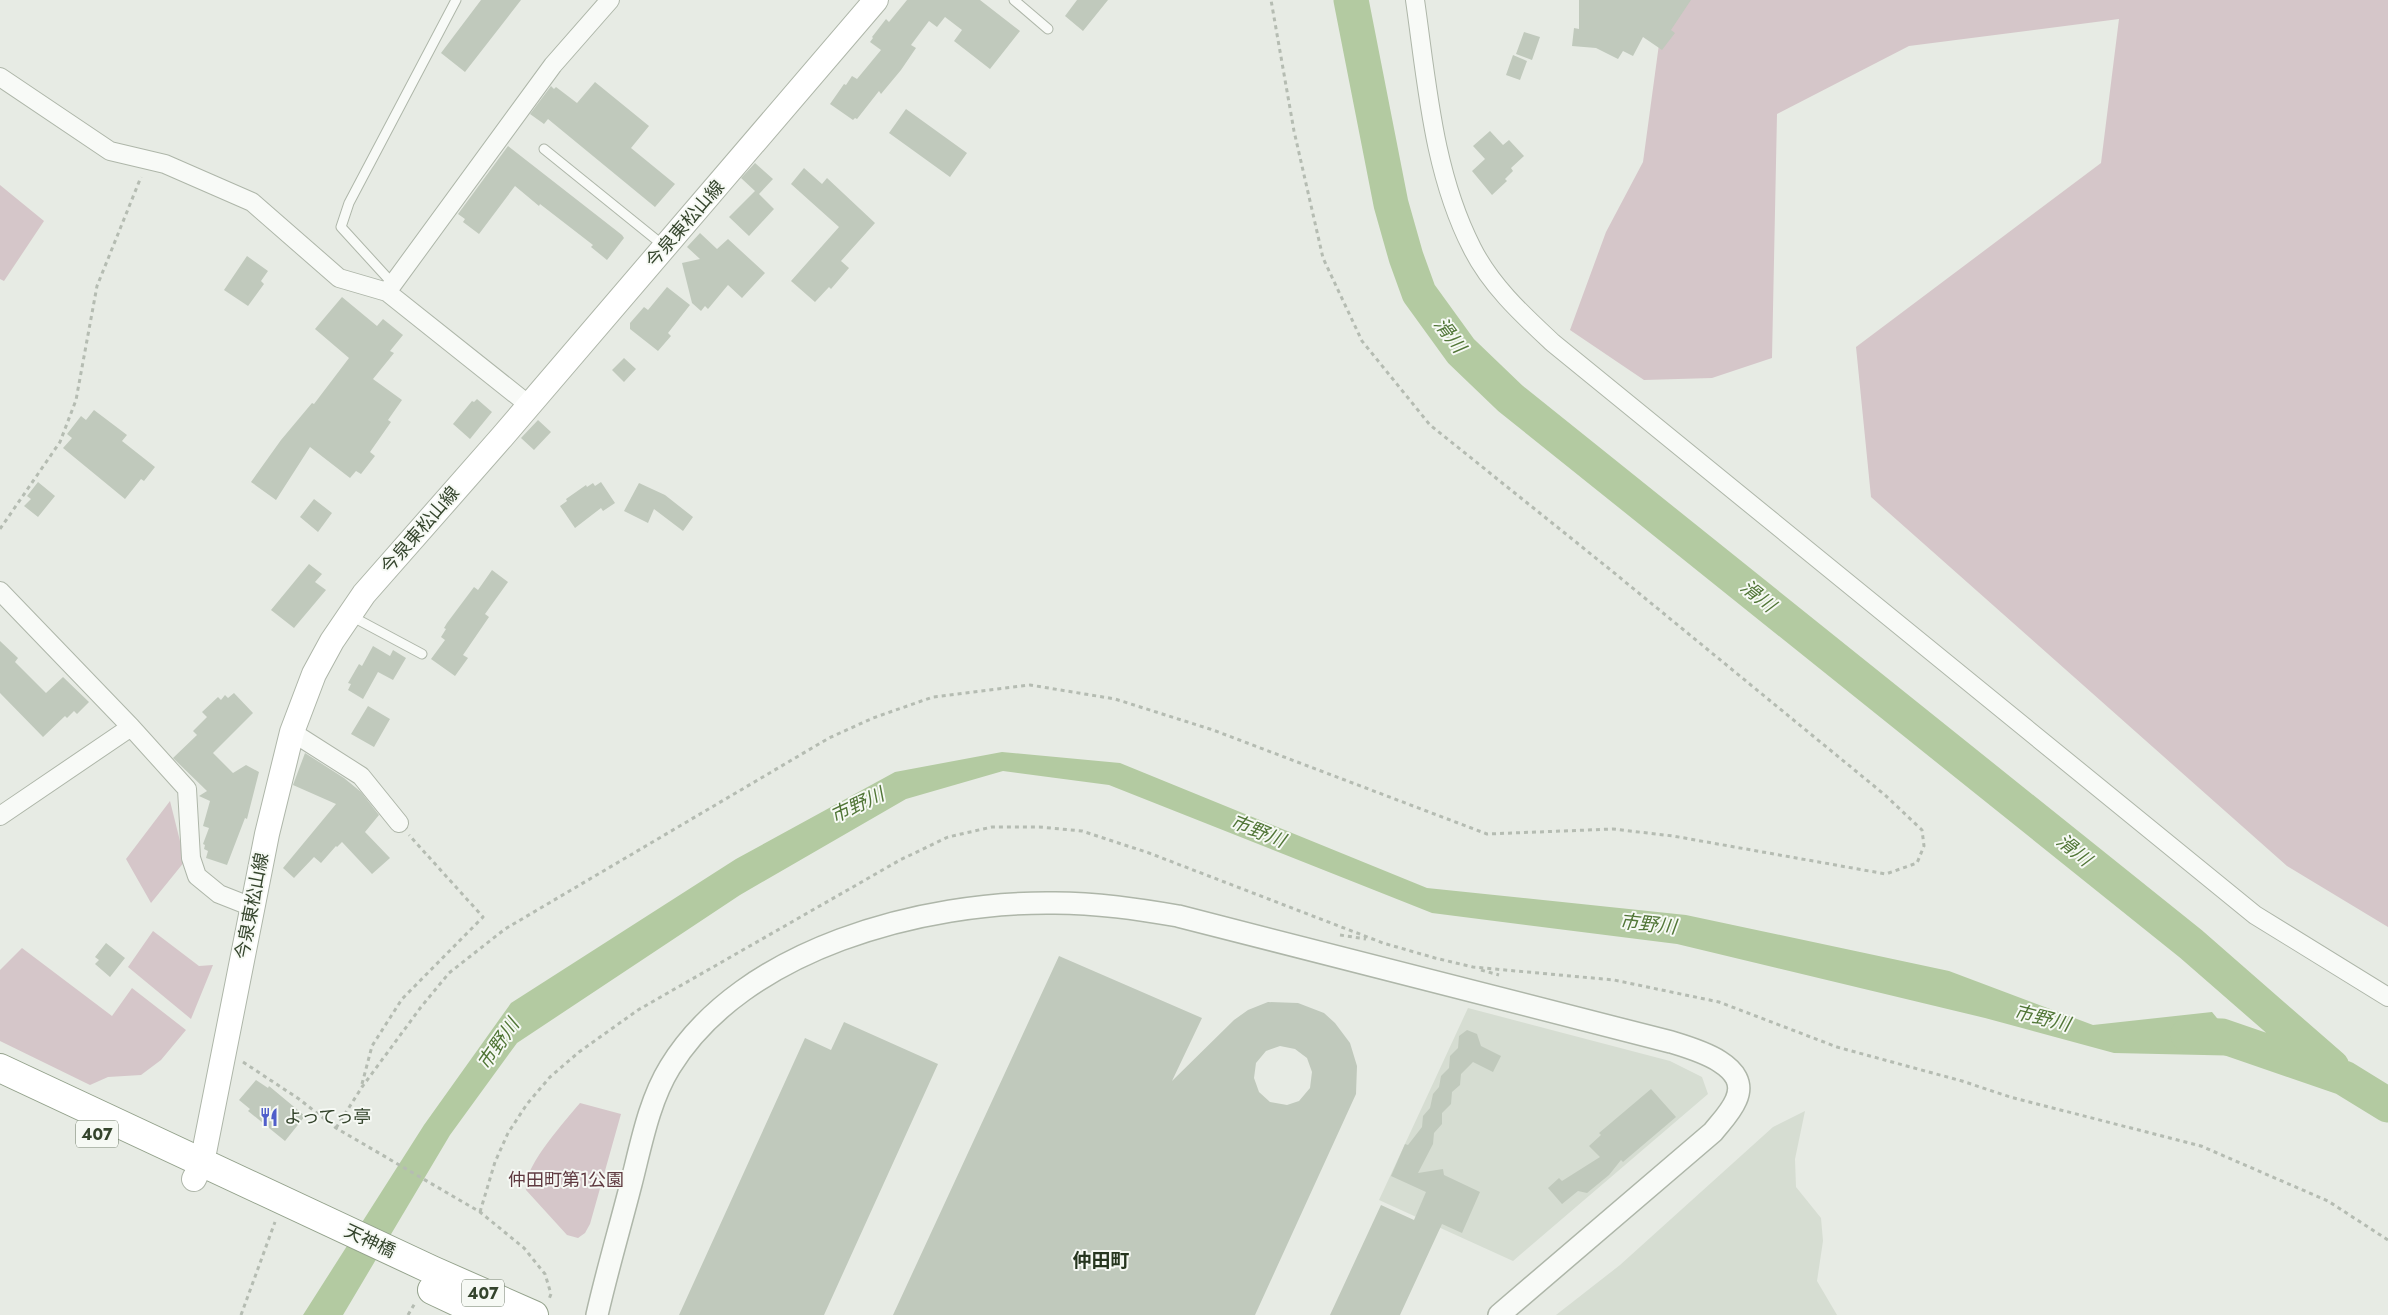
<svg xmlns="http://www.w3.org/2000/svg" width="2388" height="1315" font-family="Jost,'Noto Sans JP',sans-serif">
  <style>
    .built { fill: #d6ddd2 }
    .green { fill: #d5c6c9 }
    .water { fill: #b3caa1 }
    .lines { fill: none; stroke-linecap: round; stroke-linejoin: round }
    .river { stroke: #b3caa1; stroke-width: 35 }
    .building { fill: #c0c9bc; fill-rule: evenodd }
    .service-casing { stroke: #aeb6a9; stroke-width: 11 }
    .minor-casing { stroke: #aeb6a9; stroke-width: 20 }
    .tertiary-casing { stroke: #aeb6a9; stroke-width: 24 }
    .secondary-casing { stroke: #aeb6a9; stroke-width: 26 }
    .trunk-casing { stroke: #94a28c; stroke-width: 30 }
    .path { stroke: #b5bcb2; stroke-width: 3; stroke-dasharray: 4 4; stroke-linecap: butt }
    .service { stroke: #f8faf7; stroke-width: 9 }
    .minor { stroke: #f8faf7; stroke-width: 18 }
    .tertiary { stroke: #f8faf7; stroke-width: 21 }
    .secondary { stroke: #fff; stroke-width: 24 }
    .trunk { stroke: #fff; stroke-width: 28 }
    .labels { text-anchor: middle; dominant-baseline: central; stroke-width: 4; stroke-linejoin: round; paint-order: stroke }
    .shield { fill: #f6f9f4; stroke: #6e7a68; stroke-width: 1 }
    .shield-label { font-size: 16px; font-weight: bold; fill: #34442c }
    .street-label { font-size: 18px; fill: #34442c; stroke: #f6f9f4 }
    .poi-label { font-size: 18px; fill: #34442c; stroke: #f6f9f4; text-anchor: start }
    .park-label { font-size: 18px; fill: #5f3a40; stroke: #f6f9f4 }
    .water-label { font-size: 19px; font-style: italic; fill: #517637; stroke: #f6f9f4 }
    .neighbourhood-label { font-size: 19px; font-weight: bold; fill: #25351e; stroke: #f6f9f4 }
  </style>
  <rect width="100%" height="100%" fill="#e7ebe4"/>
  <path class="built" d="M1468,1008l202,53 32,16 6,17 -195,167 -134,-61z
    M1805,1111l-10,48 1,28 25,31 2,23 -6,40 20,34h-281l64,-50 153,-138z"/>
  <path class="green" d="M1665,0h723v927l-101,-61 -416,-369 -15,-150 245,-184 18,-144 -210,27 -132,68 -5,244 -60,20 -68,2 -74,-50 36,-98 37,-70z
    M0,185l44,36 -40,60 -4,-2z
    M170,801l15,60 -34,42 -25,-44z
    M153,931l46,35 14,-1 -22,54 -63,-52z
    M22,948l90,68 20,-28 54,42 -25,30 -20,15 -33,2 -18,8 -90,-44v-71z
    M580,1103l41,11 -31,110 -5,9 -7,5 -11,-3 -41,-45c-4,-22 40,-70 54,-87z"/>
  <path class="water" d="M1002,752l118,11 307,125 259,27 263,56 144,54 119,-13 36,44 -134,-3 -129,-35 -308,-74 -245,-31 -323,-128 -106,-14 -97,28 -166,96 -223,148 -67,92 -107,180h-40l121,-190 87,-122 225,-144 159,-87z"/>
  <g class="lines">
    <path class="river" d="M1351,0l40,204 15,53 13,36 42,58 49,47 681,546 141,123
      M2188,1035l34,1 122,42 44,27"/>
  </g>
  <path class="building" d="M481,0h40l-56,72 -24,-19z
    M907,0h73l40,31 -30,38 -36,-28 8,-11 -17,-13 -8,10 -8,-6 -18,24 5,3 -15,22 -20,24 -2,-3 -22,28 -2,-1 -2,2 -23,-16 14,-20 2,1 6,-9 5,3 24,-29 -11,-8 3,-4 -1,-1 14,-18 3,3z
    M1077,0h31l-25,31 -18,-15z
    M1579,0h112l-20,30 4,3 -13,17 -19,-13 -10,19 -10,-5 -5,8 -22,-11 -24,-2 2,-18 5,1z
    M1524,32l16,5 -8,23 -16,-6z
    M1513,55l14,6 -7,19 -14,-5z
    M595,82l54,44 -18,22 44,36 -20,23 -107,-88 -4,5 -14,-10 21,-28 3,3 2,-2 21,16z
    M906,109l61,44 -17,24 -61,-44z
    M1490,131l13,14 6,-5 15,16 -13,12 2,3 -8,8 2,2 -15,14 -20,-24 13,-12 -12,-13z
    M508,146l114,89 2,3 -17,22 -16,-13 2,-2 -53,-41 -1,2 -24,-20 -36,48 -16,-12 2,-3 -7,-5z
    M755,163l18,16 -14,15 15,15 -25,27 -20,-19 26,-26 -14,-13z
    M804,168l18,16 5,-6 48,45 -34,38 8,7 -18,21 -2,-2 -14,15 -24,-21 48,-54 -48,-43z
    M700,233l17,16 11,-10 37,34 -23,25 -14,-13 -20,24 -3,-3 -4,5 -9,-8 -10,-40 18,-4 -13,-12z
    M247,256l21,15 -7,10 3,3 -16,22 -24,-16z
    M667,287l23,18 -22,28 3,3 -13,15 -28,-22v-6l14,-16 4,3z
    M342,297l35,29 6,-7 20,16 -13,16 4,2 -21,26 29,21 -14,20 3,2 -21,30 5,4 -14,18 -5,-3 -6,7 -40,-31 -34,53 -25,-18 30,-42 31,-37 2,1 35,-46 -34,-29z
    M624,358l12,11 -12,13 -12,-12z
    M477,399l15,13 -22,27 -17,-15 19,-23 2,1z
    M94,410l33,25 -5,6 33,26 -11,14 -3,-2 -16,20 -62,-51 9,-10 -5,-4 14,-18 5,4z
    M538,420l13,12 -17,18 -13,-12z
    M38,482l17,14 -17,21 -14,-11 7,-7 -4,-3z
    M601,482l14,21 -12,8 -2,-3 -26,20 -15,-22 7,-5 -1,-2 20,-14 1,2 6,-4 2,3z
    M639,483l26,12 28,22 -10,14 -29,-22 -6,14 -24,-12z
    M314,499l18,14 -14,19 -18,-15z
    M309,564l13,10 -7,8 11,8 -32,38 -23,-18z
    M492,570l16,12 -23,32 4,3 -26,38 5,3 -13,18 -24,-17 14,-19 -4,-3 5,-8 -2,-1 3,-5 27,-36 4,3z
    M0,641l18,17 -3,4 31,31 17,-16 26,25 -12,12 -3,-3 -7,7 -2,-2 -22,21 -43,-44z
    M373,646l17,10 3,-6 13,8 -13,22 -15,-8 -15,27 -15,-9 3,-6 -3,-1 11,-19 3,2z
    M234,693l19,20 -40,40 20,20 13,-8 13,7 -12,47 -2,-1 -18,47 -21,-7 2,-7 -4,-2 1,-4 -2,-1 6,-16 -6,-2 7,-25 -11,-5 8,-5 -34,-33 24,-23 -4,-4 14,-14 -5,-5 16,-15 3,3 4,-5 3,3z
    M368,706l22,13 -16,28 -23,-13z
    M305,753l39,25 17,14 18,23 -14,17 25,26 -18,16 -30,-32 -5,5 -1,-1 -15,17 -7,-6 -20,21 -11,-10 53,-64 -43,-19z
    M106,943l19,15 -15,19 -15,-13 4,-4 -4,-3z
    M1059,956l143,62 -30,63 62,-61 14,-10 20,-8 30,1 26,10 11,10 15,20 7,23 -1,28 -101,221h-362zM1280,1046l15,3 12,9 5,14 -2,16 -11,13 -12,4 -17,-3 -11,-10 -5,-14 2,-15 10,-12z
    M844,1022l94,42 -114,251h-145l126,-277 26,12z
    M1467,1030l10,4 4,12 20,10 -8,16 -20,-10 -12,12 -1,11 -8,7 -1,12 -9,9v11l-8,9 -1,11 -15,29 25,-4 1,6 36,17 -18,41 -20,-9 -42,91h-70l51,-110 33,15 12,-28 -35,-16 14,-32 3,1 14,-18 1,-11 7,-8 3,-14 6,-7 2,-11 8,-8 1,-12 8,-8 1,-12z
    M256,1080l12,8 1,-2 36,30 -20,25 -37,-30 2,-2 -11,-9z
    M1651,1089l25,28 -53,45 -2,-2 -12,15 -22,18 -9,-2 -16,13 -14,-16 11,-10 3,3 38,-24 -11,-11 12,-11 -2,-2z"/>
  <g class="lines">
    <g class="service-casing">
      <path id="service" d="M1014,0l34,29
        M544,149l120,97
        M393,284l-52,-57 8,-24 107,-203
        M351,616l71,38"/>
    </g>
    <g class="minor-casing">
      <path id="minor" d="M1415,0c12,83 18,172 57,248 19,38 51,67 81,95l702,572 133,82
        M0,77l110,74 55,13 87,38 87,76 48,14 142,113
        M387,292l166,-227 57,-65
        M0,591l131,136 56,62 4,69 6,18 22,18 33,13
        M292,732l69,44 38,47
        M0,816l131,-89"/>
    </g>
    <g class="tertiary-casing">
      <path id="tertiary" d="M597,1315c10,-44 23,-88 34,-131 10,-39 18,-83 39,-117 73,-119 254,-166 385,-164 42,0 82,6 123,13l493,126c23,7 81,23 65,58 -5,12 -15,22 -23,32l-214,183"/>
    </g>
    <g class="secondary-casing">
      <path id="secondary" d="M194,1179l8,-16 65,-329 25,-102 22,-58 18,-33 32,-47 138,-157 374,-437"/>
    </g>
    <g class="trunk-casing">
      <path id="trunk" d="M0,1068l432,202 102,45
        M432,1290l53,25"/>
    </g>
    <path class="path" d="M0,529l60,-87 16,-42 21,-114 44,-109
      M1340,935l26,4
      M1481,970l18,5
      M243,1062l56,37 37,29 144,84 44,36 21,26 6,20 -2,5
      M362,1084l10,-38 30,-47 81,-82 -74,-82
      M336,1128l26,-41 59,-80 28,-34 56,-44 324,-191 44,-20 60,-21 97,-12 85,14 98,31 274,104 126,-5 60,7 213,38 31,-11 7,-17 -2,-16 -37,-35 -278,-228 -177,-142 -68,-84 -39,-83 -29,-127 -23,-131
      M480,1212l15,-50 13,-29 19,-29 23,-27 29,-25 59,-42 262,-150 48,-23 44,-10h47l43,4 67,22 234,90 52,15 38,9 141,13 105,22 118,45 125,34 48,16 191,49 127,55 60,39
      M241,1315l34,-93
      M408,1315l7,-12"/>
    <use href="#service" class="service"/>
    <use href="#minor" class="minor"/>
    <use href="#tertiary" class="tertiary"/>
    <use href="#secondary" class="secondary"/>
    <use href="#trunk" class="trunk"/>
  </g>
  <defs>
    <g id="restaurant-bare" transform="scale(1.5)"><path d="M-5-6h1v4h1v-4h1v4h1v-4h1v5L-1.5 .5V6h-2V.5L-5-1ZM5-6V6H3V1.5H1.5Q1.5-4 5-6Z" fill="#505eca" stroke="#f6f9f4" stroke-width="2.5" paint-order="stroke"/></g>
  </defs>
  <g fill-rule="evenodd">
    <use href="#restaurant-bare" x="269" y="1117"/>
  </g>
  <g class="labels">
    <g class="shield">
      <rect x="76" y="1120.5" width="42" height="27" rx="4"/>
      <rect x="462" y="1279.5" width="42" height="27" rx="4"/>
    </g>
    <g class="shield-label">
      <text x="97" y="1134">407</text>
      <text x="483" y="1293">407</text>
    </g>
    <g class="street-label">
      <text transform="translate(685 224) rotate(-49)">今泉東松山線</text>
      <text transform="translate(420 530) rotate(-49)">今泉東松山線</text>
      <text transform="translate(252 906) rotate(-79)">今泉東松山線</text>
      <text transform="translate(370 1241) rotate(25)">天神橋</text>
    </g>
    <g class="poi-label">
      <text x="284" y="1117">よってっ亭</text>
    </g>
    <g class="park-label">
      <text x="566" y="1180">仲田町第1公園</text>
    </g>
    <g class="water-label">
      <text transform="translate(1450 335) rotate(53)">滑川</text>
      <text transform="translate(1758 596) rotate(39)">滑川</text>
      <text transform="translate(857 805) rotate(-25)">市野川</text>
      <text transform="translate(1258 831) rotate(22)">市野川</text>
      <text transform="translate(2074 850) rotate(39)">滑川</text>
      <text transform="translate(1648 924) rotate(6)">市野川</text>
      <text transform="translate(2042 1018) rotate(14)">市野川</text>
      <text transform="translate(498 1044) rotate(-55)">市野川</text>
    </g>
    <g class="neighbourhood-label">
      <text x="1101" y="1260">仲田町</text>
    </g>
  </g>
</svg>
